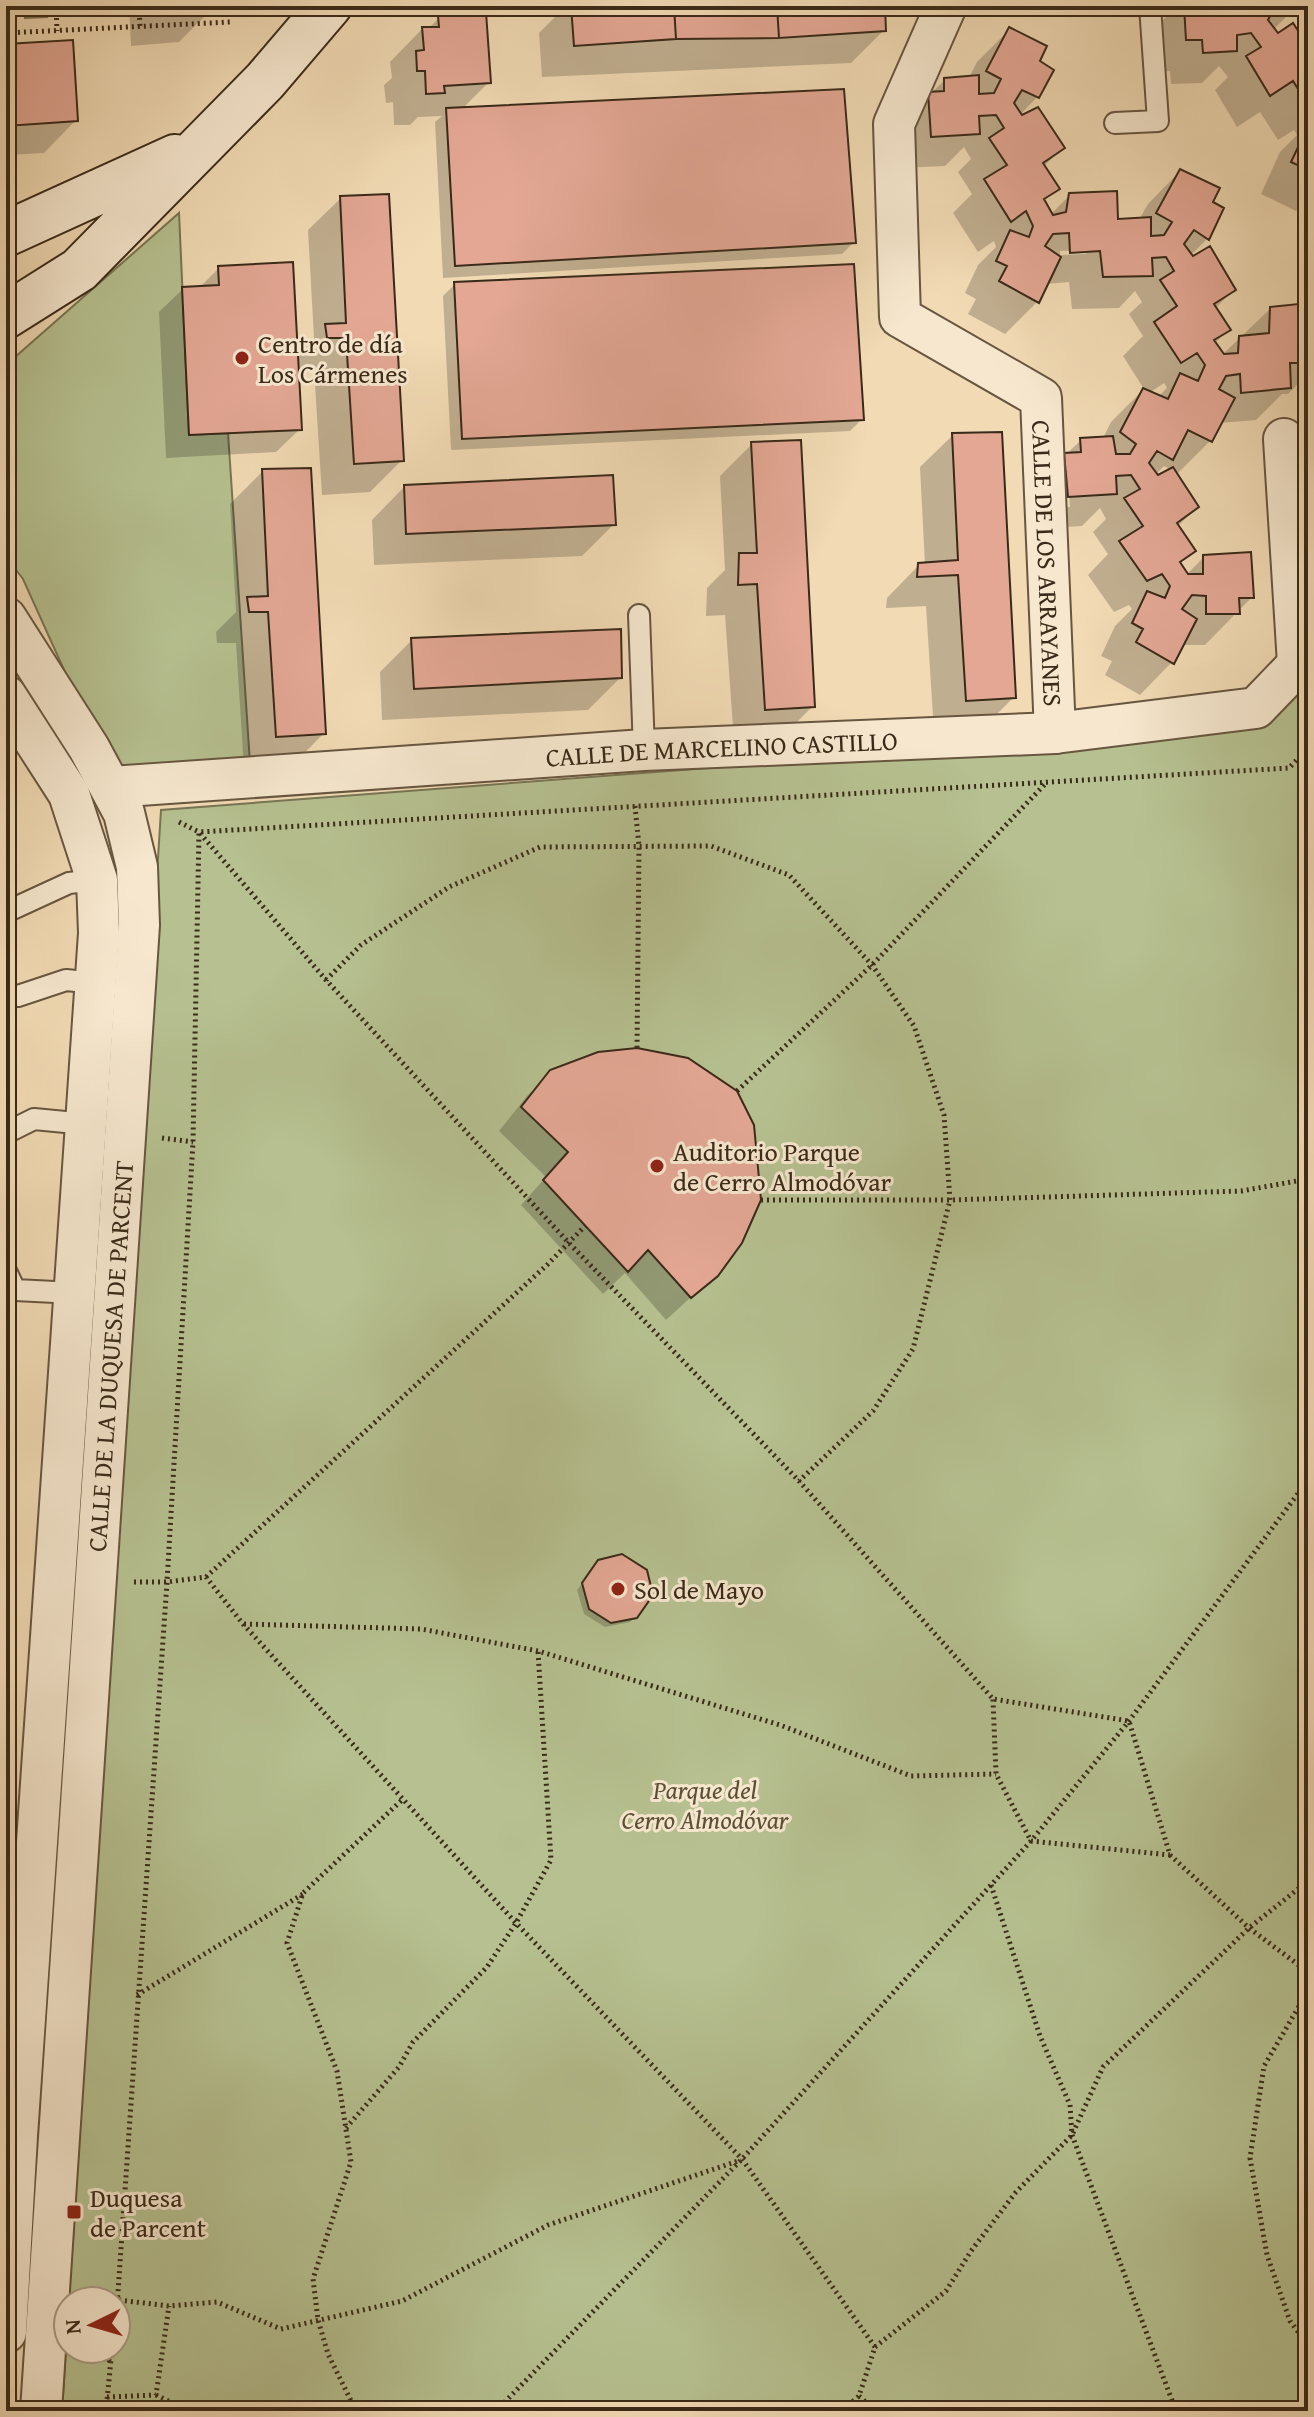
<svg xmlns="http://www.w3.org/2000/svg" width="1314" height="2417" font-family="'Gentium Book Plus',serif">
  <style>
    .green { fill: #b6c090; stroke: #787554; stroke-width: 2 }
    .shadow { fill: #0003; fill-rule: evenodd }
    .building { fill: #e3a794; stroke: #3a2a19; stroke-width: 2 }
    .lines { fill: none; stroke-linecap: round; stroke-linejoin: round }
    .lane-casing { stroke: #685640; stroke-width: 24 }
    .street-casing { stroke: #685640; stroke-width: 44 }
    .secondary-casing { stroke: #3a2a19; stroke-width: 48 }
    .path { stroke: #3a2a19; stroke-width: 5; stroke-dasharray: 2 4; stroke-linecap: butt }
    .lane { stroke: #f6e7ce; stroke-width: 20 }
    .street { stroke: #f6e7ce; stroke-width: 40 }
    .secondary { stroke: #f6e7ce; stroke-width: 44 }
    .poi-dot { fill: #8f2418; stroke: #f6e7ce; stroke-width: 3 }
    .labels { text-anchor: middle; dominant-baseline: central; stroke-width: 6; stroke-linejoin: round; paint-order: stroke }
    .poi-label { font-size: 26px; fill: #3a2a19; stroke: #f6e7ce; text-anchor: start }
    .street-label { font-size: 26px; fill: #3a2a19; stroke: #f6e7ce }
    .park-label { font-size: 26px; font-style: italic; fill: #595037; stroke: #f6e7ce }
  </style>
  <rect width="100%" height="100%" fill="#f1dab4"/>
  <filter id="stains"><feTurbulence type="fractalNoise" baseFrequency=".0025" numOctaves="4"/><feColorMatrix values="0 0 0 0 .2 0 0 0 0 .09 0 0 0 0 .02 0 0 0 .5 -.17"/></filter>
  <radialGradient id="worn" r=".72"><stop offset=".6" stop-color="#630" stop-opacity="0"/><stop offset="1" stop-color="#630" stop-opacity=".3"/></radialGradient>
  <path class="green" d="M24,6h22l1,11 -22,1z
    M179,213l10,222 39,-2 23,345 -134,9 -94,-208 -17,-22v-192z
    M1308,682v1729h-1246l6,-94v32h48v-48h-47l92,-1491 1107,-85z"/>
  <path class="shadow" d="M129,6h82v4l-32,32 -48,4z
    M566,6h317l1,24 -33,33 -309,14 -3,-44z
    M1177,6h116l-4,8 -16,16 5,6 30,14v151l-12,10 -35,-17 19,-42 17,-17 -3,-5 -16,10 -18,-28 -23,15 -22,-37 13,-13 -9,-11 -17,17 -31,1 -1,-13 -16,1 -2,-41z
    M439,18l50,64 -28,28 393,132 -12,12 -399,24 -8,-156 7,-6 -24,1 -8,8h-16l-1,-23 -7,1 -2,-18 8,-7 -2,-16 32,-33h6z
    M1009,30l29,32v34l-18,19 43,33 -20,19 14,22 -14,13 7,13 20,-20 46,26 23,-1 9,-16 32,-33 30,32 -2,35 -18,18 43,34 -18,19 13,21 -14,14 8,11 49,-47 37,-3v74l-2,-3 -18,18h-6l-26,26 -37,3 -9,18 -34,34 21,32 -20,20 16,23 -14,14 7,11 18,-18 48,40 -47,48h-24l-9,17 -32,33 -35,-20 7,-14 -11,-5 14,-30 17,-17 -3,-4 -15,7 -26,-37 20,-21 -15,-22 13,-13 -6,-11 -18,18 -46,3 -4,-42 49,-47 22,-2 8,-16 33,-33 -21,-33 20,-20 -14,-22 13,-12 -7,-11 -16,17 -47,1 -3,-27 -23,2 -8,17 -33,33 -37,-20 8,-15 -11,-6 13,-28 18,-18 -2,-6 -16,11 -25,-39 19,-19 -14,-22 13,-13 -7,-12 -19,19 -46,2 -3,-42 49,-46 24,-2 8,-16zM1086,250v4l-26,1v-4zM1164,383l3,5 -9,9 -9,-4zM1164,466l7,4 -20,9zM1063,468h4l3,39h-4z
    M6,46l70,74 -32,33 -38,2z
    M341,198l61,262 -32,32 -48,3 -8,-126 -17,1 3,59 -24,23 -110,6 -7,-146 24,-23 16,-1 20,-20 77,88 18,-18 -6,-108z
    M455,284l407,135 -12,12 -399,19 -8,-154z
    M1308,392v21l-8,-13z
    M1308,425v37l-15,-22z
    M953,435l61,262 -32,32 -48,3 -8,-126 -40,2 1,-10 32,-33h6l-5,-98z
    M752,444l61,262 -32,32 -47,3 -9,-126 -19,1 1,-28 18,-18 -5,-94z
    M263,471l61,262 -32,33 -48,3 -8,-126h-19l-1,-11 20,-20 -6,-108z
    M404,487l210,37 -32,32 -208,9 -2,-45z
    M412,640l208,38 -32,32 -206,10 -2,-48z
    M552,1072l164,202 -50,46 -41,-47 -22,21 -82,-89 25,-28 -47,-46 28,-35z
    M599,1561l37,55 -6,6 -25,5 -21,-13 -7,-24z"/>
  <path class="building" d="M6,6h8v16h-8z
    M162,6h51v5l-50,3z
    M571,6h103l2,33 -102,7z
    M674,6h103l2,32 -103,1z
    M777,6h108l1,25 -107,7z
    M1184,6h49v5l17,-1 1,-4h45l-5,9 -16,-8 -7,13 10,13 15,-10 15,23v59l-15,-24 -23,15 -24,-40 15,-9 -10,-14 -14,2v16l-34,2 -1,-13h-16z
    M486,12l5,71 -47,3 1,7 -19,1 -1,-23h-8l-1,-20 8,-1 -2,-23h17l-1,-11z
    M1009,27l38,19 -7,15 14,9 -15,28 -17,-8 -8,13 8,12 16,-8 27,41 -22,15 17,26 -16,10 9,16 13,-3 3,-19 48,-2 1,28 33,-2v19l13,-1 8,-13 -16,-9 24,-44 40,19 -7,14 11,6 -15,32 -15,-10 -10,14 9,12 17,-10 26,44 -22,14 17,26 -17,10 10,14 14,-1 1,-17 30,-3 1,-26 38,-4v60h-18l1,25 -50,5 -1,-19 -14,2 -7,13 16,9 -23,44 -24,-12 -15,30 -16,-9 -8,12 9,12 15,-8 26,40 -22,16 19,28 -16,11 8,12h15v-19l48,-3 3,46h-15l1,16h-34v-18l-14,-1 -10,14 15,10 -23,45 -38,-22 7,-13 -11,-6 15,-32 18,7 5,-12 -8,-12 -15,7 -28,-40 24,-15 -19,-28 16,-9 -9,-14 -15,1 1,18 -49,3 -4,-44 17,-1 -1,-14 33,-2 3,18h14l6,-10 -16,-12 23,-44 25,11 12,-26 18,8 7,-16 -8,-12 -16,10 -27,-41 23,-16 -17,-26 14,-9 -8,-14 -14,1 1,18 -50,1 -3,-26 -30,2 -1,-20 -16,1 -8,12 16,11 -22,46 -40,-22 8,-15 -11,-5 14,-31 19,7 4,-11 -7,-15 -15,11 -27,-43 23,-14 -18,-27 15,-10 -8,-13 -17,1 1,18 -49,3 -3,-45 16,-1v-13l35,-3v19l15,-1 7,-14 -15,-8z
    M73,40l5,81 -72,5v-82z
    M844,89l12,154 -401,23 -9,-158z
    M1308,126v44l-17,-8z
    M389,194l15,267 -50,3 -8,-126h-19l-2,-14 21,-1 -6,-127z
    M293,262l9,168 -113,5 -7,-148 37,-2 -1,-19z
    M854,264l10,156 -402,19 -8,-157z
    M1002,432l14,266 -50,3 -8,-126 -41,2 1,-14 40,-3 -6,-127z
    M801,440l14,267 -50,3 -8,-126 -19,1 1,-32h18l-6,-111z
    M311,468l15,266 -50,3 -8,-125h-19l-2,-15 21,-1 -6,-127z
    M613,475l3,50 -210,9 -2,-49z
    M621,629l1,49 -208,11 -3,-51z
    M637,1048l51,10 49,33 17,34 7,75 -19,43 -24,33 -27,22 -43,-48 -20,22 -85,-92 25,-28 -47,-45 29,-37 48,-18z
    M622,1554l25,16 6,25 -16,23 -26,5 -22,-14 -7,-26 16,-23z"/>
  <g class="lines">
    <g class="lane-casing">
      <path id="lane" d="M1115,123l43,-2 -8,-115
        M639,615l5,135
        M6,912l63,-29 28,-3
        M6,994l12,2 48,-16 30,3
        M6,1133l28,-14 52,5
        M6,1271l9,19 60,3"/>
    </g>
    <g class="street-casing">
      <g id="street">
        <path id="s1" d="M946,6l-52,118 6,193 141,81 14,335"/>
        <path d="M1284,439l14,225"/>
        <path d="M6,618l83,130 35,65 13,54 2,58 -98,1486"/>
        <path d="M6,696l63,98 28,86 2,53 -82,1203 -11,196"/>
        <path id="s2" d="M111,787l533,-37 411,-17 201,-25 52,-54"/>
      </g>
    </g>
    <g class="secondary-casing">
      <path id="secondary" d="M6,234l169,-77
        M6,316l73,-46 186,-189 64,-75"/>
    </g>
    <path class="path" d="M56,6l1,25
      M139,6l1,21
      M6,33l224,-11
      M635,806l4,40 -2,202
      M179,822l20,10 127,148 243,263 230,238 194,218 136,22 41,134 -139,-14 -35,-67 -3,-75
      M326,980l35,-35 88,-58 91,-40 171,-1 78,29 83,90 42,61 30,89 6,85 -37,149 -40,62 -74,70
      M737,1091l135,-126 175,-183
      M162,1138l31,4
      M761,1200h189l291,-9 67,-12
      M206,1577l342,-313 37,-38
      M134,1582h33l39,-5 37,47 273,299 226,236 133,188 -16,49 -17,15
      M244,1624l177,5 117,22 242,74 131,51 85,-2
      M1170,1855l79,73 59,44
      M991,1885l49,151 30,69 2,30 104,276
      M1308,1991l-44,75 -14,92 17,97 23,66 18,24
      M137,1995l166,-101
      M346,2128l53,-61 14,-25 74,-75 29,-44 35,-63 -13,-209
      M119,2300l50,6 48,-4 64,27 121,-28 146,-76 193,-65
      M116,2321l51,-739 26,-440 6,-310 1090,-64 19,-20
      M875,2347l71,-56 25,-40 45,-59 56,-57 31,-68 146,-139 59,-47
      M103,2349l7,13
      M156,2395l33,16
      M859,2396l16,15
      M107,2397l49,-2 13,-89
      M106,2411l6,-62
      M356,2411l-28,-57 -10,-34 -5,-41 38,-117 -14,-91 -50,-128 16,-50 100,-94
      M496,2411l246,-252 289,-318 98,-120 179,-241
      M1307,2411l1,-2"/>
    <use href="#lane" class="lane"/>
    <use href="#street" class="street"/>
    <use href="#secondary" class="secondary"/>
  </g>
  <g class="poi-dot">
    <circle cx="242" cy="358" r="8"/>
    <circle cx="657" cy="1166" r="8"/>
    <circle cx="618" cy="1589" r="8"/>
    <rect x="66" y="2204" width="16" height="16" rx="4"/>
  </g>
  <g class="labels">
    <g class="poi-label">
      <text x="258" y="343">Centro de día<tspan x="258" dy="30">Los Cármenes</tspan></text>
      <text x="673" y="1151">Auditorio Parque<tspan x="673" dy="30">de Cerro Almodóvar</tspan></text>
      <text x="634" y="1589">Sol de Mayo</text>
      <text x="90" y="2197">Duquesa<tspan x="90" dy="30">de Parcent</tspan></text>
    </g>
    <g class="street-label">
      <text stroke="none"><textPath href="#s1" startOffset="650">CALLE DE LOS ARRAYANES</textPath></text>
      <text stroke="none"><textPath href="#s2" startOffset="612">CALLE DE MARCELINO CASTILLO</textPath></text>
      <text transform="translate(110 1356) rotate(-86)">CALLE DE LA DUQUESA DE PARCENT</text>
    </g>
    <g class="park-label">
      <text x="705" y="1789">Parque del<tspan x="705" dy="30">Cerro Almodóvar</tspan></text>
    </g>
  </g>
  <rect width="1314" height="2417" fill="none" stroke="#f1dab4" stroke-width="32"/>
  <rect x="8" y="8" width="1298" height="2401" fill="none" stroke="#3a2a19" stroke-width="4"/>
  <rect x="16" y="16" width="1282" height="2385" fill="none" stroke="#3a2a19" stroke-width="2"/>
  <g transform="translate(92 2325) rotate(265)"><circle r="38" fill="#f6e7ce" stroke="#ab9b86" stroke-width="2"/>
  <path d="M0-6L14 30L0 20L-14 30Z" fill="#8f2418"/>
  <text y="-12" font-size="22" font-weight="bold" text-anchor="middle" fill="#3a2a19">N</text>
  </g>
  <rect width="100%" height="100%" filter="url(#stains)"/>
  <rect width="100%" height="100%" fill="url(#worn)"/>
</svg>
